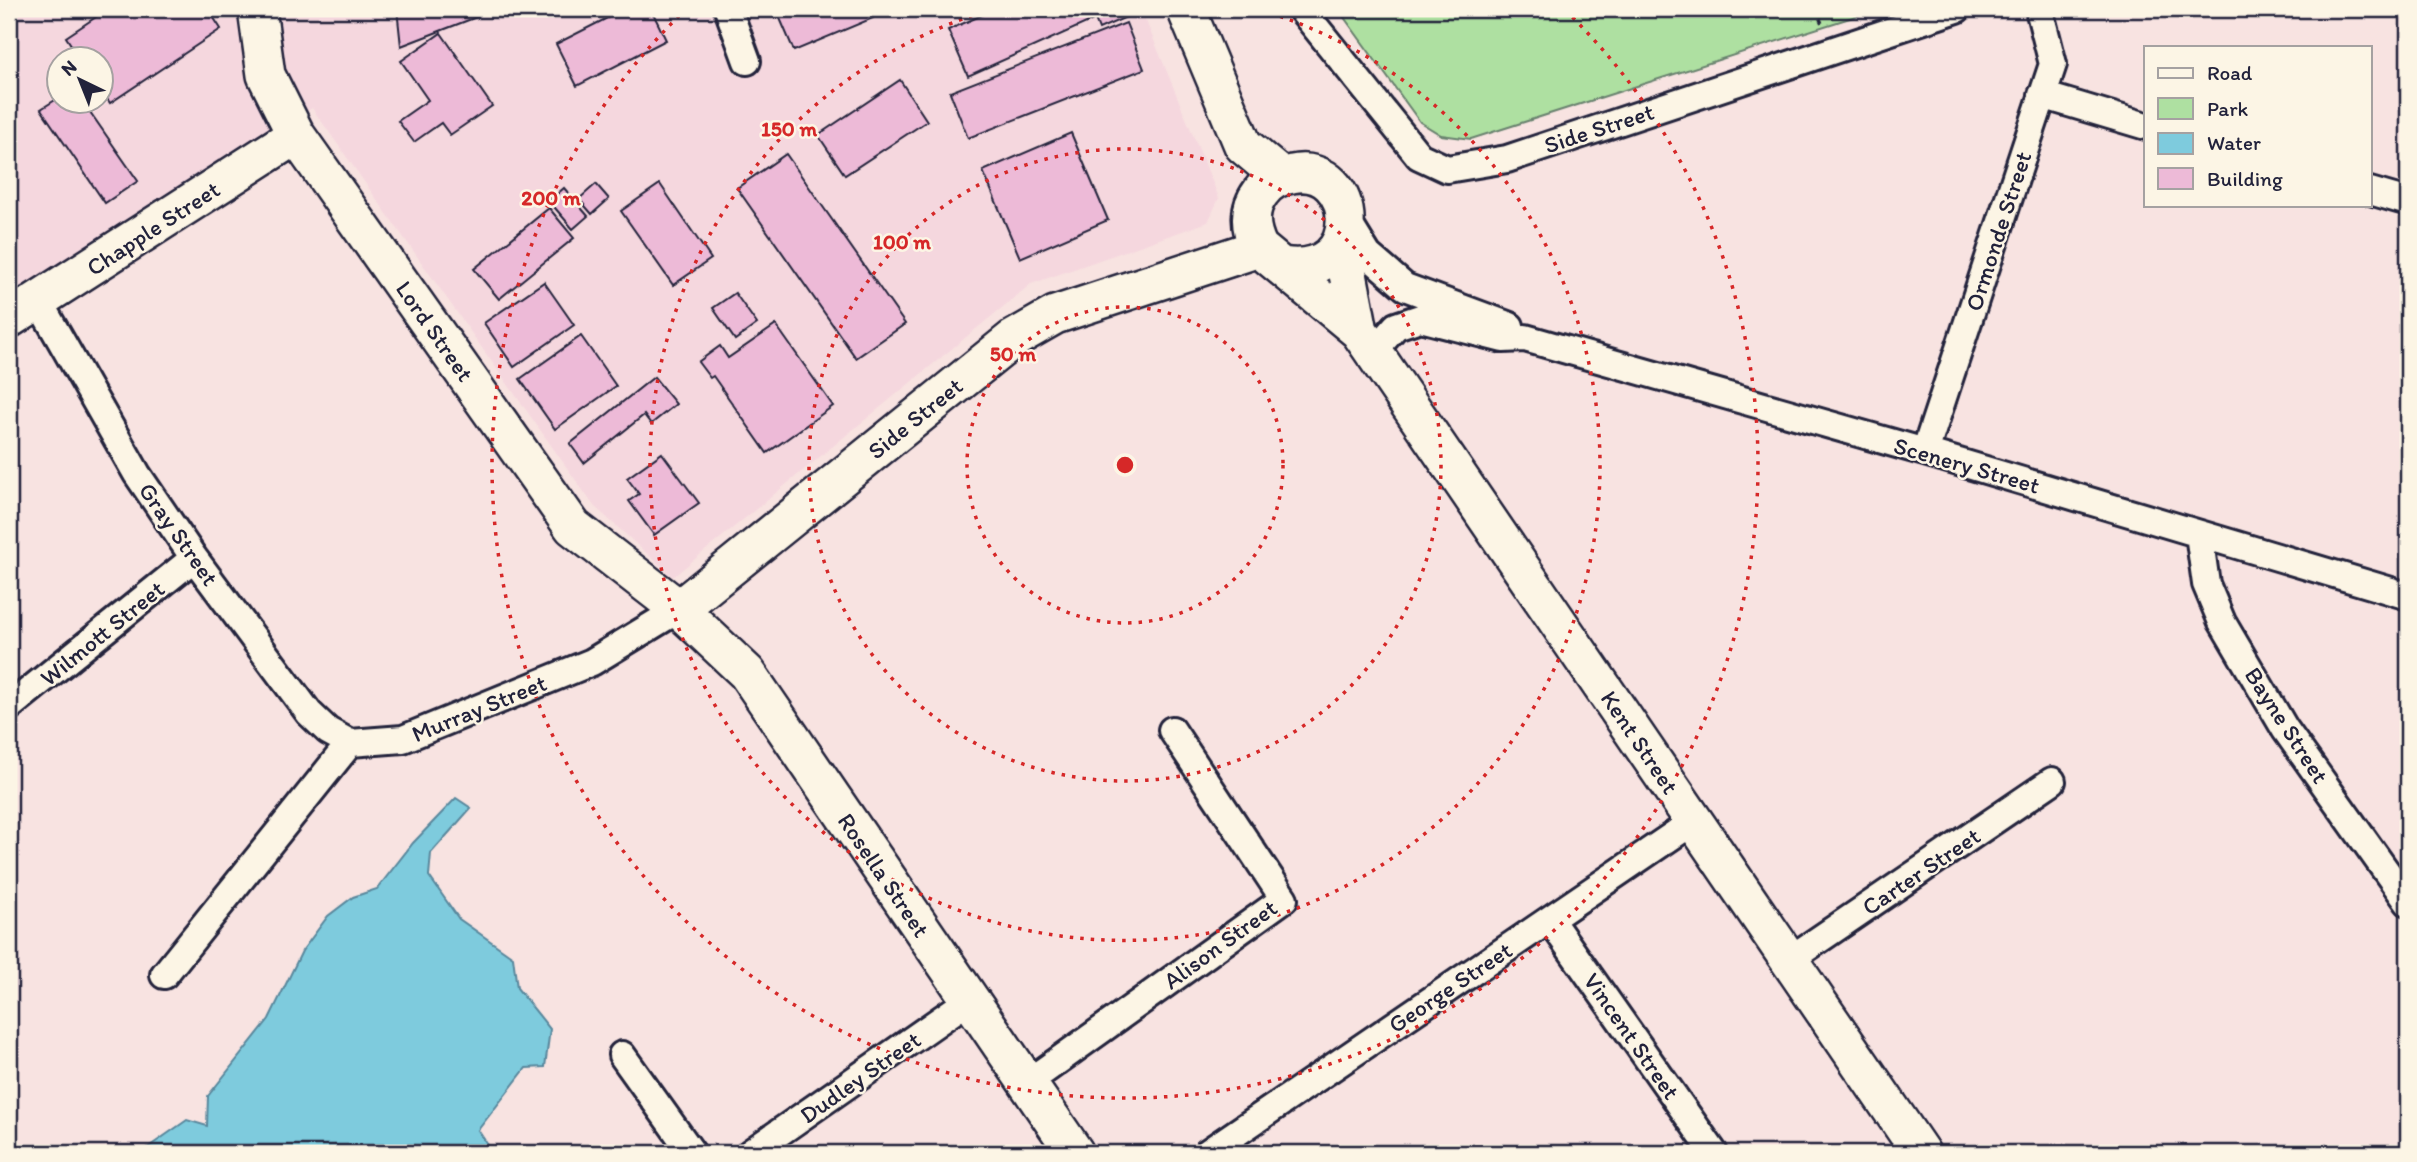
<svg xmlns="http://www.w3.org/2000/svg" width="2417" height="1162" font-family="Itim,sans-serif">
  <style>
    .built { fill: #f5d7de; fill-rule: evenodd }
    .green { fill: #aee0a1; stroke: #68816e; stroke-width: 2 }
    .water { fill: #7ecbdd; stroke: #59879c; stroke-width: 2 }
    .building { fill: #edbad7; stroke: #22223b; stroke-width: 2 }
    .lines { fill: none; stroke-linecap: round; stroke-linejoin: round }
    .street-casing { stroke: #22223b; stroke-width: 32 }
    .secondary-casing { stroke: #22223b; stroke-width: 42 }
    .path { stroke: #22223b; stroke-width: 3.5; stroke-dasharray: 5 5; stroke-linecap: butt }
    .street { stroke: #fcf5e5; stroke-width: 26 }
    .secondary { stroke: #fcf5e5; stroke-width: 37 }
    .ring { fill: none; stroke: #d62828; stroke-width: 3.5; stroke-dasharray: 3.5 7 }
    .labels { text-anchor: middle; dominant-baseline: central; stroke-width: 5; stroke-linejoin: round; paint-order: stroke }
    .street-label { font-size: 24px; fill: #22223b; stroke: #fcf5e5 }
    .centre { fill: #d62828; stroke: #fcf5e5; stroke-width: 3.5 }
    .ring-label { font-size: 21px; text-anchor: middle; font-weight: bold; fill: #d62828; stroke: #fcf5e5; stroke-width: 5; stroke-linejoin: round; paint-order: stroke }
  </style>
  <rect width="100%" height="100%" fill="#f8e3e1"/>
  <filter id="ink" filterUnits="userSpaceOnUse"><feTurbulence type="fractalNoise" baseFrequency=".0143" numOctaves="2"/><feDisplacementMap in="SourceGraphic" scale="14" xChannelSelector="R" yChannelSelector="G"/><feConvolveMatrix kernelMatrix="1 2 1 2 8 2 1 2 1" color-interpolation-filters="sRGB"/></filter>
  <g filter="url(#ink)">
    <path class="built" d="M9,9h1132l78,189 -11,24 -177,62 -358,293 -79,-71 -282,-398 -303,204zM60,60h42v42h-42z"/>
    <path class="green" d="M1338,9h540l-407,130 -30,-4 -21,-13z"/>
    <path class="water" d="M456,798l15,10 -40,45 -2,23 30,43 54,38 4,31 33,41 -5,38 -19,1 -48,62 15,23h-353l47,-33 20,6 1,-30 61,-77 33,-68 26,-35 25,-19 24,-8 36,-46z"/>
    <path class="building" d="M108,9h100l13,20 -111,74 -8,-12v-31h-21l-15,-23z
      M397,9h81l1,7 -78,30z
      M625,9h26l15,31 -89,46 -21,-42z
      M776,9h94l3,9 -79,33z
      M996,9h133l2,6 -32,14 -4,-10 -127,57 -20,-46z
      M1126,23l18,46 -176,69 -18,-46z
      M441,33l51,73 -42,29 -9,-12 -27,19 -16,-21 30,-21 -27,-39z
      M900,80l27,41 -82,54 -27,-40z
      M60,97v5h23l55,79 -33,22 -64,-94z
      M1071,133l37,87 -88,38 -37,-87z
      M786,154l119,170 -49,34 -119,-170z
      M596,184l13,15 -17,15 -13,-15z
      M660,184l51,75 -38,26 -52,-74z
      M564,188l24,28 -15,13 -24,-28z
      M549,208l25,30 -75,61 -25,-30z
      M544,282l30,43 -60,42 -30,-44z
      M735,293l22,31 -22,16 -22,-32z
      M776,325l57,81 -66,47 -54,-77 -3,2 -12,-16 22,-16 8,12z
      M581,336l35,50 -61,43 -35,-50z
      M654,377l22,27 -25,20 -7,-9 -60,48 -14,-19z
      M662,453l37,50 -45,32 -25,-34 10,-7 -12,-16z"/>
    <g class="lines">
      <g class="street-casing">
        <path id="street" d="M728,9l19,52
          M1301,9l118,147 28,13 60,-10 450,-150
          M2042,95l104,31
          M2370,191l38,11
          M1347,221l21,34 37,32 105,39
          M39,302l98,172 57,84 115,155 19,18 22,12
          M1373,352l23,-26 24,-8 83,21 22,-1 400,114 483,144
          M1925,452l128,-388 -14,-55
          M2199,534l7,50 16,38 63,107 123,173
          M9,707l185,-149
          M1550,920l164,233
          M1789,960l263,-179
          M164,975l186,-232 53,-4 189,-77 87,-53
          M622,1055l70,98
          M1027,1083l257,-184 -112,-169
          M750,1153l219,-153
          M1207,1153l487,-332"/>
      </g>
      <g class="secondary-casing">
        <path id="secondary" d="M257,9l9,66 30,60 277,392 106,82 68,64 328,480
          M1186,9l57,136 37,31
          M1342,243l17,88
          M1282,266c88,15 77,-106 10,-92 -13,2 -23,7 -31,18 -14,18 -11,37 -2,56l100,83 562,822
          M9,319l287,-184
          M679,609l334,-270 42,-24 204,-67"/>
      </g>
      <path class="path" d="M1816,9l7,17"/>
      <use href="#street" class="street"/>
      <use href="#secondary" class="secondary"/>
    </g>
  </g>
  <g class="ring">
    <circle cx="1125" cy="465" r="158"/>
    <circle cx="1125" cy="465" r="316"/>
    <path d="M1260 10A475 475 0 1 1 990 10"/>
    <path d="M1565 10A633 633 0 1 1 685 10"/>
  </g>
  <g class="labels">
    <g class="street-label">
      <text transform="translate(1599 128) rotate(-18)">Side Street</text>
      <text transform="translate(153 228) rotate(-33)">Chapple Street</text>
      <text transform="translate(1998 231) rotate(-72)">Ormonde Street</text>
      <text transform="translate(435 331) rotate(55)">Lord Street</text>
      <text transform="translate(915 418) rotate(-39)">Side Street</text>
      <text transform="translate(1967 465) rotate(16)">Scenery Street</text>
      <text transform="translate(179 534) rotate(55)">Gray Street</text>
      <text transform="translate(102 633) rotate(-39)">Wilmott Street</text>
      <text transform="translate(479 708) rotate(-22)">Murray Street</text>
      <text transform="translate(2287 725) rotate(57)">Bayne Street</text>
      <text transform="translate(1640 742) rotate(56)">Kent Street</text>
      <text transform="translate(1921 871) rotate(-34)">Carter Street</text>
      <text transform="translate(884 875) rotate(56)">Rosella Street</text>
      <text transform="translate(1220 944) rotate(-36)">Alison Street</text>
      <text transform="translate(1450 987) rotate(-34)">George Street</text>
      <text transform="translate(1632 1036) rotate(55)">Vincent Street</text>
      <text transform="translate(860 1077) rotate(-35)">Dudley Street</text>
    </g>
  </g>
  <circle cx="1125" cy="465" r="10" class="centre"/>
  <g class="ring-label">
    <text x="789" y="136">150 m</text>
    <text x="551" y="205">200 m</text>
    <text x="902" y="249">100 m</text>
    <text x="1013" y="361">50 m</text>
  </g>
  <rect width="2417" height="1162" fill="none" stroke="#fcf5e5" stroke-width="35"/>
  <rect x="18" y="18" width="2382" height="1127" fill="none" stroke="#22223b" stroke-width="2.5" filter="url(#ink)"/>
  <rect x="2144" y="46" width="228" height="161" fill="#fcf5e5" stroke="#a5a1a1" stroke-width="2"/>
  <rect x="2158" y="68" width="35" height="10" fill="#fcf5e5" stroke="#a5a1a1" stroke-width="2"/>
  <text x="2207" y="80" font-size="21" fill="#22223b">Road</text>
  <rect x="2158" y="98" width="35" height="21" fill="#aee0a1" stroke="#a5a1a1" stroke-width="2"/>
  <text x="2207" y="116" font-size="21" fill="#22223b">Park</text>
  <rect x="2158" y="133" width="35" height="21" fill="#7ecbdd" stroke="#a5a1a1" stroke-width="2"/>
  <text x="2207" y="150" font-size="21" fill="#22223b">Water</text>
  <rect x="2158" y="168" width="35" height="21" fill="#edbad7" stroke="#a5a1a1" stroke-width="2"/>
  <text x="2207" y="186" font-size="21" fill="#22223b">Building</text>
  <g transform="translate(80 80) rotate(317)"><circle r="33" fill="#fcf5e5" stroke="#a5a1a1" stroke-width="2"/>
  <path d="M0-5L12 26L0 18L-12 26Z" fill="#22223b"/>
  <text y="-10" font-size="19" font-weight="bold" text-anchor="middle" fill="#22223b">N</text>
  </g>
</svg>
